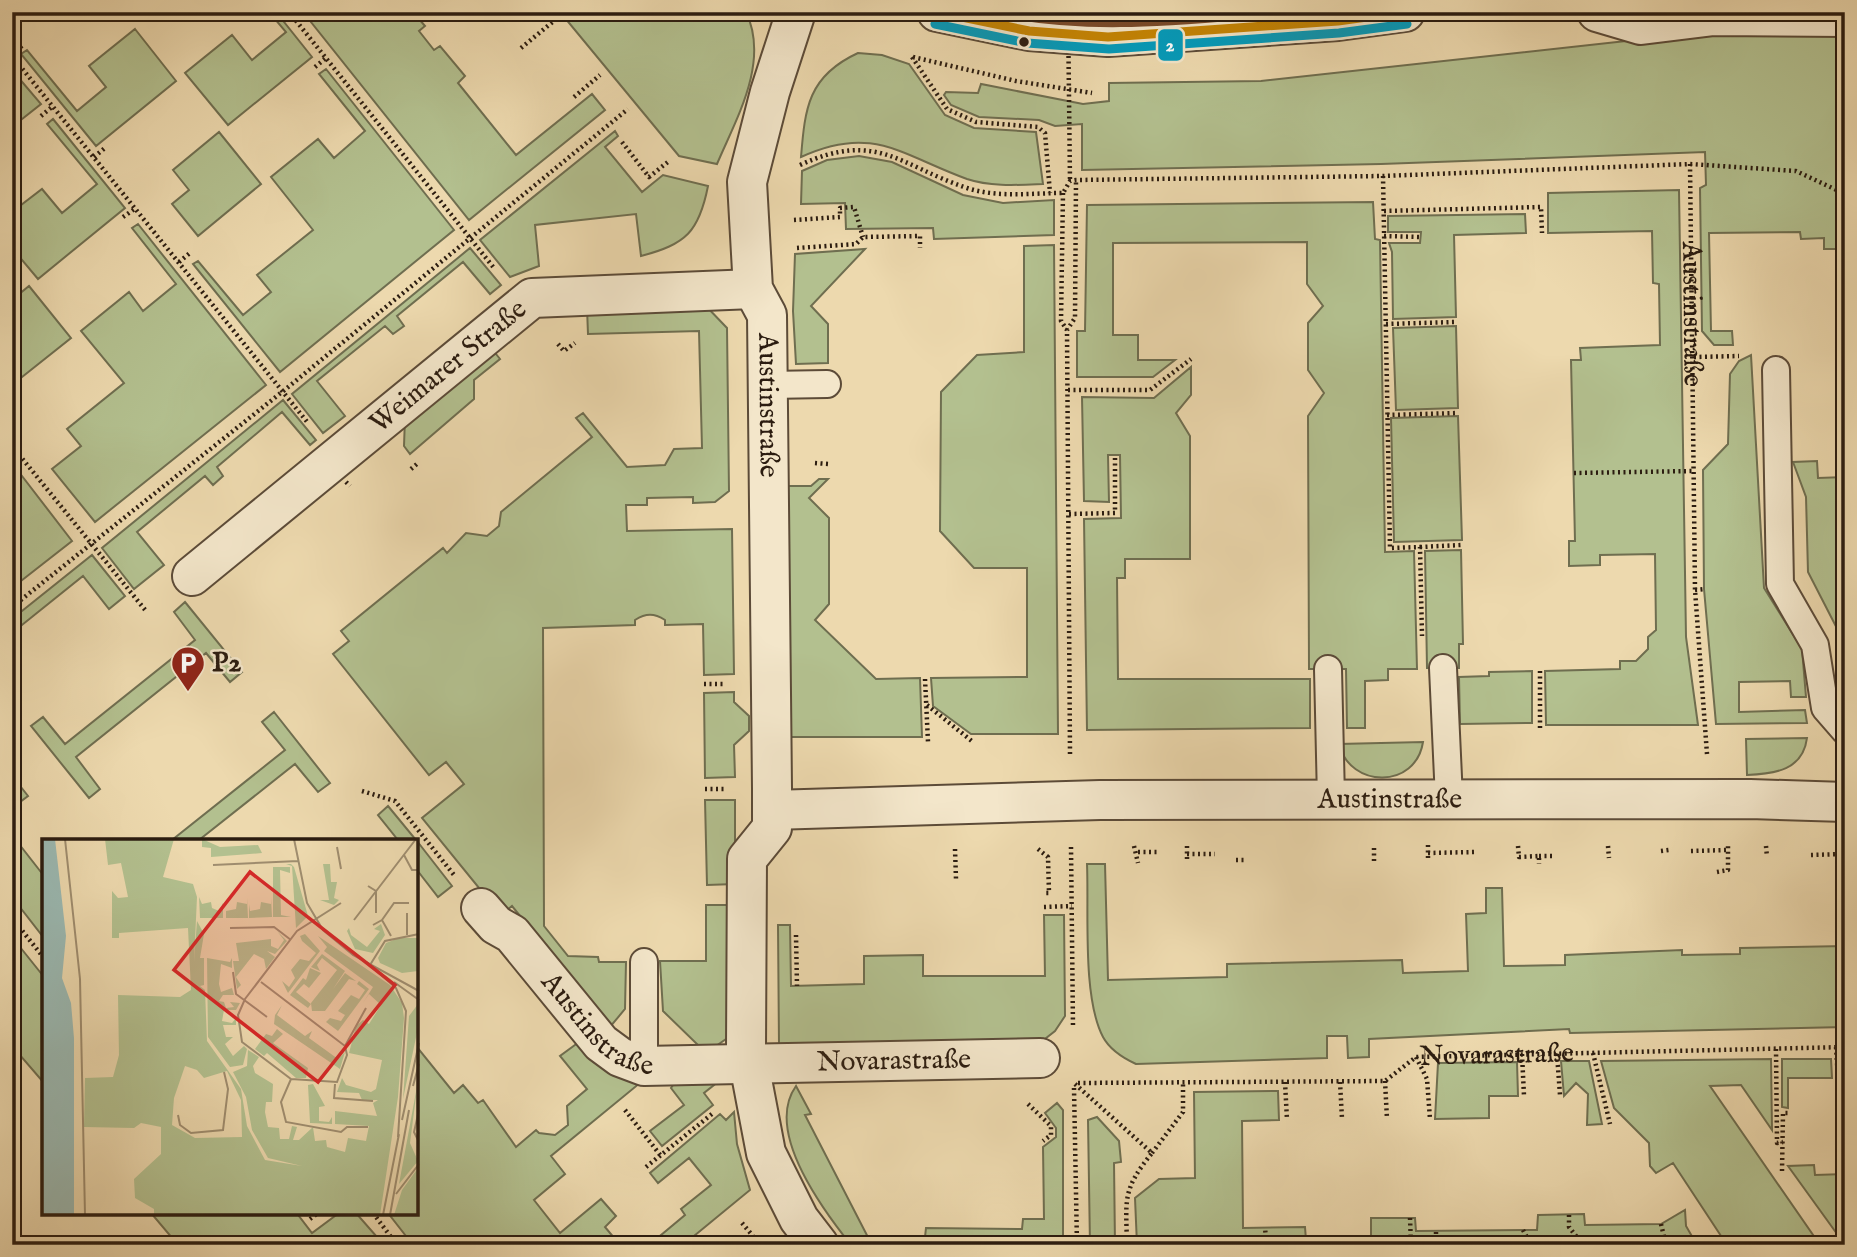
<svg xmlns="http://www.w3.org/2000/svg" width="1857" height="1257" font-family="'IM FELL English',serif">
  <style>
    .green { fill: #b3c08f; stroke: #6f6e50; stroke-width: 2 }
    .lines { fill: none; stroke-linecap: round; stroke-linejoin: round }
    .service-casing { stroke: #5c4b38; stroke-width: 30 }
    .minor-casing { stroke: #5c4b38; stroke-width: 42 }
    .tertiary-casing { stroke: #5c4b38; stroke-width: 42 }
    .path { stroke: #2b1c10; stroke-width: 4.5; stroke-dasharray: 2 3.5; stroke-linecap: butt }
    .service { stroke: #f3e6ca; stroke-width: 26 }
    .minor { stroke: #f3e6ca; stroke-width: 38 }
    .tertiary { stroke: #f3e6ca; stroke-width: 38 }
    .path-bridge { stroke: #2b1c10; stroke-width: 4.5; stroke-dasharray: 2 3.5; stroke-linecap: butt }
    .bus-1-casing { stroke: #f3e6ca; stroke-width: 14 }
    .bus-2-casing { stroke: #f3e6ca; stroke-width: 14 }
    .bus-3-casing { stroke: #f3e6ca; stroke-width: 14 }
    .bus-1 { stroke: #c48404; stroke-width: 9 }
    .bus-2 { stroke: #049bbb; stroke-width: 9 }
    .bus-3 { stroke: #7a4b2a; stroke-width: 9 }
    .bus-dot { fill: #2b1c10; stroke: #f3e6ca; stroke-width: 2.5 }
    .labels { text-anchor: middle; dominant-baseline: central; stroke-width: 5; stroke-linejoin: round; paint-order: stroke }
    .street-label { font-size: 28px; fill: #2b1c10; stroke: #f3e6ca }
    .poi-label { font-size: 28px; font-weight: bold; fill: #2b1c10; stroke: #f3e6ca; text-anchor: start }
    .inset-road { fill: none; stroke: #9f8d6f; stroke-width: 2 }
    .view { fill: #d62828; fill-opacity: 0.15; stroke: #d62828; stroke-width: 3.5 }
    .inset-edge { fill: none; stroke: #2b1c10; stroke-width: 3.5 }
    .line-badge { stroke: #f3e6ca; stroke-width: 2.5 }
    .badge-label { font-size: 19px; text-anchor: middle; font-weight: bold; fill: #fff }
  </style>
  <rect width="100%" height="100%" fill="#edd9ae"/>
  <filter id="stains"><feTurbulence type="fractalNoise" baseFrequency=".00286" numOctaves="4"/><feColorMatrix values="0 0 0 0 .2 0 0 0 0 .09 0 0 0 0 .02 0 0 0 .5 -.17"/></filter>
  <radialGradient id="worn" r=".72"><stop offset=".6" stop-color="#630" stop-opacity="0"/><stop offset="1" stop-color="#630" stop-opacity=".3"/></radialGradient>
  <path class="green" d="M269,12h7l36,45 -84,68 -43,-52 47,-38 20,25 34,-28z
    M303,12h110l12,14 -6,5 15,19 6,-4 25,30 -7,7 58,72 76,-61 13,16 -136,110z
    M560,12h186c24,50 -10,107 -29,152l-38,-8z
    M135,29l41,52 -80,65 -75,-92 6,-4 50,61 29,-24 -17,-21z
    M1735,29l110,3v217h-21v-11l-23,1 -1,-7 -91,1 2,98h21l1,14h-19l-12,-14 -2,-143 6,-3 -1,-33 -324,12 -299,6v-46l-27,2 -16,-6 -60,-3 -28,-12 -7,-10 2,-3 32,1 3,-9 102,20 26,-3v-18l152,-2z
    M858,53l24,2 27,9 36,51 29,13 62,4 7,52c-25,1 -52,3 -76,-5 -66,-24 -94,-55 -166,-22 4,-49 7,-81 57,-104z
    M326,69l128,161 -174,142 -87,-108 5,-3 45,54 28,-23 -14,-17 56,-45 -42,-53 47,-38 16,19 31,-27 -46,-57z
    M12,70l29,34 -29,23z
    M53,119l72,89 -87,71 -26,-31v-36l30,-23 20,24 35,-29 -50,-60z
    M615,131l3,5 -13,11 37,45 21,-17 45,11c-9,46 -22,58 -67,70l-5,-42 -101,11 4,41 -29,11 -30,-37z
    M219,132l42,52 -63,52 -26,-32 17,-14 -16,-20z
    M859,156l33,6 71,33 40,8 51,-3v35l-120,4 -1,-11 -87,1 -1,-26 -44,1 1,-33 25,-11z
    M1679,190l7,447 12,88h-152l-1,-54 75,-2v-8h16l12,-12v-12l8,-7 -1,-76 -55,1v10l-31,1v-25h6l-4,-181h10l-1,-12 80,-3 -1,-61 -6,-1 -1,-52 -104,2v-40z
    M1373,202l2,37 5,1 5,312 29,-1 3,118h-29v11l-23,1v47h-18l-1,-59h-37l-1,-253 16,-23 -16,-23v-47l15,-17 -16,-22v-42l-194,1v92h25v25h37l-22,17h-76v-46h8l2,-126z
    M1525,214l1,19 -72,2 2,82 -63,2 -1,-67 -3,-9h31l1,-11h-33v-16z
    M138,224l128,161 -171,137 -43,-53 29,-23 -14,-17 57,-46 -43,-52 48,-39 14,19 33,-27 -44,-56z
    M1054,245l4,489h-87l-38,-28 -2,-28 96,-1v-109h-53l-34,-37 1,-139 36,-37 47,-3v-106z
    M470,248l31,37 -11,9 -27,-32 -66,54 7,10 -11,8 -8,-8 -68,55 28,35 -22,17 -31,-39z
    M865,249l-54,57 17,18v39l-32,1 -3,-53 2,-57z
    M29,286l42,52 -59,47v-85z
    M704,304l23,24 2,163 -14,11 -22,1v-6l-46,1v7h-21l1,26 105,-2 2,145 -30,1 -1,-51 -38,1v-5c-11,-7 -19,-7 -30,0v5l-92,3 1,298 24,30 30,1 1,5h27l-1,47 -15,18 -98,-121 -11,9 -79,-97 42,-34 -18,-22 -17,13 -96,-121 16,-13 -8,-10 102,-83 4,5 19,-20 21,3 12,-10 2,-14 91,-75 -16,-19 7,-5 44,54 38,-2 9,-16 28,-1 -3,-117 -111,3 -1,-26z
    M1456,326l2,82 -62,2 -3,-82z
    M492,349l8,10 -26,21v19l-64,55 -6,-8 1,-28z
    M1751,355l13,233 38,61 4,48h-15l-1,-16 -51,1v30l66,-2 2,13 -91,1 -12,-135 -1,-119 25,-26 2,-70 9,-13z
    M1191,367v28l-15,18 14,23v123h-65v19h-8l1,101h192v49l-223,2 -3,-211 37,-1 -1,-63h-12l1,47 -25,-1 -2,-104 72,1z
    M283,400l33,40 -6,5 -28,-33 -65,55 6,9 -10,9 -8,-9 -68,56 27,33 -30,24 -32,-41z
    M1458,416l4,124 -68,2 -3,-124z
    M1817,461l1,17 27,-1v167l-37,-72 -2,-75 -13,-35z
    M12,463l60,78 -60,47v-96l8,-6 -8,-10z
    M819,479h9l-19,19 20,20v86l-14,16 61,59 44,-1 2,59h-137l-2,-251h28z
    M1461,550l2,94h-4v24h-32l-2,-117z
    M92,555l33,41 -16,13 -26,-33 -71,57v-14z
    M185,602l57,70 -12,10 -24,-29 -130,104 24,32 -11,9 -58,-72 12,-9 22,27 130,-104 -21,-28z
    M1532,671v52l-72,1 -1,-47 30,-1v-4z
    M734,692v10l15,14v15l-15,14 1,32 -30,1 -1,-85z
    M274,712l56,71 -12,9 -23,-28 -96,76h-27l113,-90 -23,-28z
    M1807,738c-4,32 -32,36 -60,37l-1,-36z
    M1423,742c-7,47 -73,47 -84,2z
    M17,782l11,14 -16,12v-22z
    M705,800h30v84l-28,1z
    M388,806l28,34h-18l-20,-25z
    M12,835l32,41v62l-32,-41z
    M417,841l35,45 -14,11 -21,-27z
    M1087,864h18l3,116 119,-3v-13l175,-4 1,13 65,-2 -2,-57 20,-1v-25h16l2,78 61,-1v-10l117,-5v5l58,-1v-6l105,-2v81l-275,6 -1,-4 -200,10v18l-21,1 -1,-22h-20v22l-191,6c-13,-6 -26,-14 -33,-27 -21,-40 -14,-126 -16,-173z
    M706,905h30v127l-20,14 -16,1 -37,-36 -3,-50h46z
    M1044,915h20l1,101 -10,15 -14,11 -262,3 -1,-120h12l1,61 73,-2v-28l59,-1v21h122z
    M12,937l32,40v106l-32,-37z
    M579,1042l31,31 30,10 -89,73 14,18 -31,26 26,33 41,-34 15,17 -11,11 15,18h-207l-25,-32h28l1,-166 37,46 9,-8 15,18 5,-3 33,47 20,-17 3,3 16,2 13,-10 -1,-19 20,-17 -27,-33z
    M1771,1059l1,71 -31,-45 -31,1 110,159h-93l-54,-82 -17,10 -6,-7 -1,-23 -35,-35 -13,-47z
    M1782,1059h49l1,19h-44v30l-6,-1z
    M1561,1061h28l13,63 -15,1 1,-31 -12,-11 -12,13z
    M1517,1062l1,34h-29v22l-54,1 3,-56z
    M710,1080l4,5 -10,8 9,12 -51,41 -12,-15 34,-26 -13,-17 4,-6z
    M796,1086l15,28 -6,1 67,130h-21c-28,-35 -87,-114 -55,-159z
    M1278,1091l1,29 -37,1 1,107 62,-1 1,13 65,-1v-21h44l1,13 121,-1 1,-15 46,-1 1,11 76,-1 24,-14 1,16 11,19h-560l-2,-47 24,-19 36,-1 -1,-86z
    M1057,1103l6,7v135h-170v-8h32l1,-9 96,1 1,-10h21l-1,-72 13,-10v-9l-11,-15z
    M734,1112l3,32 13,46 -67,55h-48l8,-7 6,7 36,-30 -4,-6 30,-24 -22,-27 -31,25 -8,-10 70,-59 6,6z
    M1097,1117l22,24 2,21 -7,1 1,82h-25l-2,-125z
    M1814,1165l1,10 30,-1v71l-57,-79z
    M151,1213h151l-3,3 13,17 27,-20h17l28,32h-206z"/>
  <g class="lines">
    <g class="service-casing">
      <path id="service" d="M1776,370l4,214 35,61 10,63 20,23
        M768,385l59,-1
        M1443,668l6,131
        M1328,669l3,130
        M644,962v104"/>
    </g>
    <g class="minor-casing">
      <g id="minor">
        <path id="s3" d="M796,12l-26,80 -23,90 6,107 14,26 5,473v40l-25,31 -1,189 20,105 33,66 20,26"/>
        <path id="s4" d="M192,576l340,-278 221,-9"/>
        <path id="s5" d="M772,810l328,-10 650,-1 95,3"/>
        <path id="s6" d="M481,908l15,17 16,9 89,109 19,14 24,9 396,-8"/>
      </g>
    </g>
    <g class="tertiary-casing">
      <path id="tertiary" d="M937,12l92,19 79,6 230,-16 67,-9
        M1597,12l44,13 73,-9 131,1"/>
    </g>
    <g class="path">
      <path d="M289,12l205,256"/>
      <path d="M521,48l34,-28"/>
      <path d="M12,54l11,-9"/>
      <path d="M12,56l296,367"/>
      <path d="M912,57l35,52 29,13 62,5 7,6 5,60"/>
      <path d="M913,57l103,24 76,12"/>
      <path d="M315,67l11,-9"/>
      <path d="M574,97l26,-22"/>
      <path d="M41,116l12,-10"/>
      <path d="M622,142l27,35 20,-16"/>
      <path d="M94,157l12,-10"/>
      <path id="s1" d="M1690,164l5,426 12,164"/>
      <path d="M800,165c77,-35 98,0 167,23 31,10 64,5 96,5l7,-12 6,-1 307,-4 307,-12 106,7 49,23"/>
      <path d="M1383,176l7,372 30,-1 2,89"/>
      <path d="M1063,193l-2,128 6,9"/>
      <path d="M1384,211l157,-4 1,26"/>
      <path d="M123,217l13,-9"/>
      <path d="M794,220l46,-3v-9l14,-1 9,30"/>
      <path d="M1384,236l37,1"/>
      <path d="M797,248l59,-4 7,-7 57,-1v12"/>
      <path d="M179,262l12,-10"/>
      <path d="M1386,324l70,-2"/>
      <path d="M558,344l6,7 11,-8"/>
      <path d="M1694,357l45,-1"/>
      <path d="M1068,390h82l41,-31"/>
      <path d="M1387,415l71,-2"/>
      <path d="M12,446l134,165"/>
      <path d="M815,463l13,1"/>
      <path d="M411,469l7,-6"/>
      <path d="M1574,473l120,-2"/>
      <path d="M1069,514l46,-1v-58"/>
      <path d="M1420,547l41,-2"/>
      <path d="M1695,590l9,-1"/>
      <path d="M12,607l270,-215 346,-283"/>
      <path d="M1540,671v60"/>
      <path d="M925,679l3,63"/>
      <path d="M704,684h20"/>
      <path d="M927,705l46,37"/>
      <path d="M1070,754l-3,-424 8,-12 1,-137"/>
      <path d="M705,789h21"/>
      <path d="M362,791l33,10 59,74"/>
      <path d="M1428,845v14"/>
      <path d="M1134,846l4,17"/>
      <path d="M1187,846v15"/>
      <path d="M1518,846l1,11 20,-1v8"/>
      <path d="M1608,846l1,12"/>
      <path d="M1766,846l1,11"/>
      <path d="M1071,847l2,180"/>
      <path d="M955,849l1,30"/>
      <path d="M1038,849l10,8 1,36h-5"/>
      <path d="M1661,851l8,-1"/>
      <path d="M1691,851l37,-1"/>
      <path d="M1138,852h20"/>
      <path d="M1428,853l47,-1"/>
      <path d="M1187,854h28"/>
      <path d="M1811,855l34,-1"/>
      <path d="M1539,856h15"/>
      <path d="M1236,860h11"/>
      <path d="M1374,861v-15"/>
      <path d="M1717,872l11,-2v-24"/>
      <path d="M1044,907l28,-1"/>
      <path d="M12,918l32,40"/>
      <path d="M796,935l1,51"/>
      <path d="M1836,1047l2,31"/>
      <path d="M1776,1049l1,94 6,-1"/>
      <path d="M1593,1053l17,71"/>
      <path d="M1522,1054l2,42"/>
      <path d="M1557,1054l3,41"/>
      <path d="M1416,1057l11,22 3,40"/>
      <path d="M1385,1081l2,38"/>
      <path d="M1285,1082l2,38"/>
      <path d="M1340,1082l2,37"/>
      <path id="s2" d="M1078,1083l307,-2 31,-24 429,-10"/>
      <path d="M1075,1084l77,69c-30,37 -26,46 -25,92"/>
      <path d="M1074,1088l3,157"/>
      <path d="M1028,1104l23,22v9l-8,6"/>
      <path d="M625,1110l36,46"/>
      <path d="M1152,1153l31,-41v-29"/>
      <path d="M646,1167l66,-53"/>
      <path d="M1782,1171l1,-58h5"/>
      <path d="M373,1213l24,32"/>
      <path d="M1569,1215v12l14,18"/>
      <path d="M1410,1218l1,27"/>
      <path d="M310,1219l8,-6"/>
      <path d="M742,1223l11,13"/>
      <path d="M1661,1224l5,21"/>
      <path d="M1523,1230l8,15"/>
      <path d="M1352,1239l1,6"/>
      <path d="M1252,1245l-1,-7h15l-1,-10"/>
      <path d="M1436,1245v-14"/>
    </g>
    <use href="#service" class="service"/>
    <use href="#minor" class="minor"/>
    <use href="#tertiary" class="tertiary"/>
    <path class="path-bridge" d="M1068,12l2,169
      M346,482l4,4"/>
    <g class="bus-1-casing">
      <path id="bus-1" d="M938,12l91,19 79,6 230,-16 65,-9"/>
    </g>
    <g class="bus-2-casing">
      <path id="bus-2" d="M935,24l92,19 82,6 230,-16 68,-9"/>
    </g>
    <g class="bus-3-casing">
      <path id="bus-3" d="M999,12c95,20 192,7 288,0"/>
    </g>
    <use href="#bus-1" class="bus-1"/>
    <use href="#bus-2" class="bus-2"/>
    <use href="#bus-3" class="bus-3"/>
  </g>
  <defs>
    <g id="parking-pin" transform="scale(1.75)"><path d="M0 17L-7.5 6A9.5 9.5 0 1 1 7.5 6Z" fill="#8f2418" stroke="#f3e6ca"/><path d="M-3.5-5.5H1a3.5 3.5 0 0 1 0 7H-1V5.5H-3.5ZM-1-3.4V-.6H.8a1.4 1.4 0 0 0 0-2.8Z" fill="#fff"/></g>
  </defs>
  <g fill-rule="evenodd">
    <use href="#parking-pin" x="188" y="663"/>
  </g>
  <circle class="bus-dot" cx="1024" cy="42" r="6"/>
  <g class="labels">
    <g class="street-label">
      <text stroke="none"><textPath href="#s1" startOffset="150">Austinstraße</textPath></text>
      <text stroke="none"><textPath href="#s4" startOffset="331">Weimarer Straße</textPath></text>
      <text stroke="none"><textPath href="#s3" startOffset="404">Austinstraße</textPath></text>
      <text stroke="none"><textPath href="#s5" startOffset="618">Austinstraße</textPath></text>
      <text stroke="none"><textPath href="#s6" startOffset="168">Austinstraße</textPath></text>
      <text stroke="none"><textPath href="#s2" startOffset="427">Novarastraße</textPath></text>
      <text stroke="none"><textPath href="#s6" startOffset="481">Novarastraße</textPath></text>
    </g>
    <g class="poi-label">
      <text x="212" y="663">P2</text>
    </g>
  </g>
  <g transform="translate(42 839)">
    <rect width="376" height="376" fill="#edd9ae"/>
    <path d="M63,0h69l-11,38 30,7 4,13 -3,65 3,-41 7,13 -4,24h4v27l-4,1 5,4 2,51 34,48 6,37 18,34 37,6 -34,-8 -16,-28 -6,-33 -13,-25 14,-6 1,-16 11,7 -6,9 2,7 18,11 -1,18h-6l-1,10 3,15 11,1 1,11h9l3,-13 5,1 -4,13h6l14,-13 2,14 11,-1 1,7 18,5 3,-14 18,3 3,-15 -34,-2v-13l42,5 -4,-13 5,-3h-16l-3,-7 -22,-1 5,-14 4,7 25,7 5,-3 6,-29 -33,-7 7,-27 7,-6 6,4 12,-19 -12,-11 -6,9 10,-16 -49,-36 3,-4 -9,-11 72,49 12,18 2,15 -6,79 -18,118h-226v-6l-19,-11 -1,-19 27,-25v-27l-20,-4 -7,5 -50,-1 1,-49 28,-1 6,-22 -1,-60 62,2 11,-7 -3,-62 -69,5v5h-7v-47l6,7 10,-1 -7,-34 -13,2zM143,227l12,4 7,8 23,-7 14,29 1,37 -47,1 -23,-13 2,-27zM160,0l18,8 38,-2 4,8 -51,4v-9l-9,-1zM244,25h5l3,3 14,49 -12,12 -4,-62zM281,25h7l1,18h6l-3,16 5,2 -5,5 -14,-5h9zM231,28h17v6l-10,-3 1,45 10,2h-18zM157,58l3,7 9,-2 1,6 7,3 4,-8v15h-23zM229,58l1,20 -23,1v-14l1,7 10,-2 1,-7 10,2zM205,59l1,20h-22v-7l10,-2 1,-7 10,2zM339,85l4,11 -12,18 -18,-4 -8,-18 2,-3 2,7 16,12 13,-16 -6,-2zM235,92l10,10 -12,13 -8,-3 8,6 -9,12 -2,-10 -10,-5 -18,23 5,8 -4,4 -4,-28h6l-3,-18 35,-4v7l7,3 6,-9zM263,95l15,17 -32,42 -6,-12 7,6 6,-9 -4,-8 9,-11 9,2 7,-8 -14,-12 -2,-5zM357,99h19v33l-16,2 -22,-10 -2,-5 8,-15zM280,115l23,17 -12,18 12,-16 11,8 -7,-2 -24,32h-13l-1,-8 26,-33 -15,-12 -5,7 3,6 -9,-4zM165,119l23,4 2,-4v10l-11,-4 -2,20 2,8 11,-4 2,7h-11l-4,6 5,1 2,6 8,-1 -4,-5 10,1 -4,7h-12l-2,11 10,2 4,-5v7h-13l3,12h7l-8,7 8,12 11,-10 3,3 -4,16 -13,2 -22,-30zM268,129l11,5 -12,15 -5,-4 -8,8 15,12 -3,4 -18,-13 13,-17 3,2zM317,142l10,8 -31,42 -12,-9 4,-4 11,3 4,-6 -7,-4 13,-16 8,4 6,-9 -8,-6zM376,165v24l-15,71 6,-83zM240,166l-5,10 28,21 7,-5 -3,7 29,21 7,-7 -5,17 -66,-45 1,-9zM235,190l6,5 -10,9 35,25 -2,10h-10l-29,-25 -3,3 -9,-7 11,-15 6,2zM376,242l-8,62 8,18 -19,23zM271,245l12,22 -6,1v14l10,1 3,-5v7l-22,-1 -2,-38zM376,329v47h-24l8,-25z" fill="#b3c08f" fill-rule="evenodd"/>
    <path d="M0,0h13l11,97 -4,42 9,25 3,35v177h-32z" fill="#9bb9b2"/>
    <path class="inset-road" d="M23,0l15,140 5,236M252,0l13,64 16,27 30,25 66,36M295,8l4,22M362,16l8,15h7M171,26l85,-4M326,47l8,5v22M312,81l62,-81M340,81l12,-17h15M331,86l9,-5 9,16M188,89l44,-1 17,13M365,96v-22M328,126l15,-24 34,-7M329,127l25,22 10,23 -8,126M191,133l3,22 31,23M219,143l84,64 2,9 -10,27 -46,-3 -49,-37 -4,-27 7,-16 52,-68 44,-28M352,143l25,18M303,207l21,-38M249,240l-10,23 5,20 55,10 6,-5h21M293,245l-1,14 39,3M371,247l6,-22M136,276l2,10 11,8 32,-3 5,-41 -4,-17M360,281l17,-77M376,301l-4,-8 5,-22M354,355l23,-30M341,376l16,-81M348,376l19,-105"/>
    <path class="view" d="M208,33l145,113 -77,97 -144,-112z"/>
    <rect width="376" height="376" class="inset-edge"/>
  </g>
  <rect class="line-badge" x="1157" y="28" width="27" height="34" rx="7" fill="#049bbb"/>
  <g class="badge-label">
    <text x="1170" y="51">2</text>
  </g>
  <rect width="1857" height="1257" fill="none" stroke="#edd9ae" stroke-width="42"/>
  <rect x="14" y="14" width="1829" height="1229" fill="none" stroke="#2b1c10" stroke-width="3.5"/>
  <rect x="21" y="21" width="1815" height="1215" fill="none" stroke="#2b1c10" stroke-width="2"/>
  <rect width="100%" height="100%" filter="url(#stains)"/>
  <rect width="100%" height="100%" fill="url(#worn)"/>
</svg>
